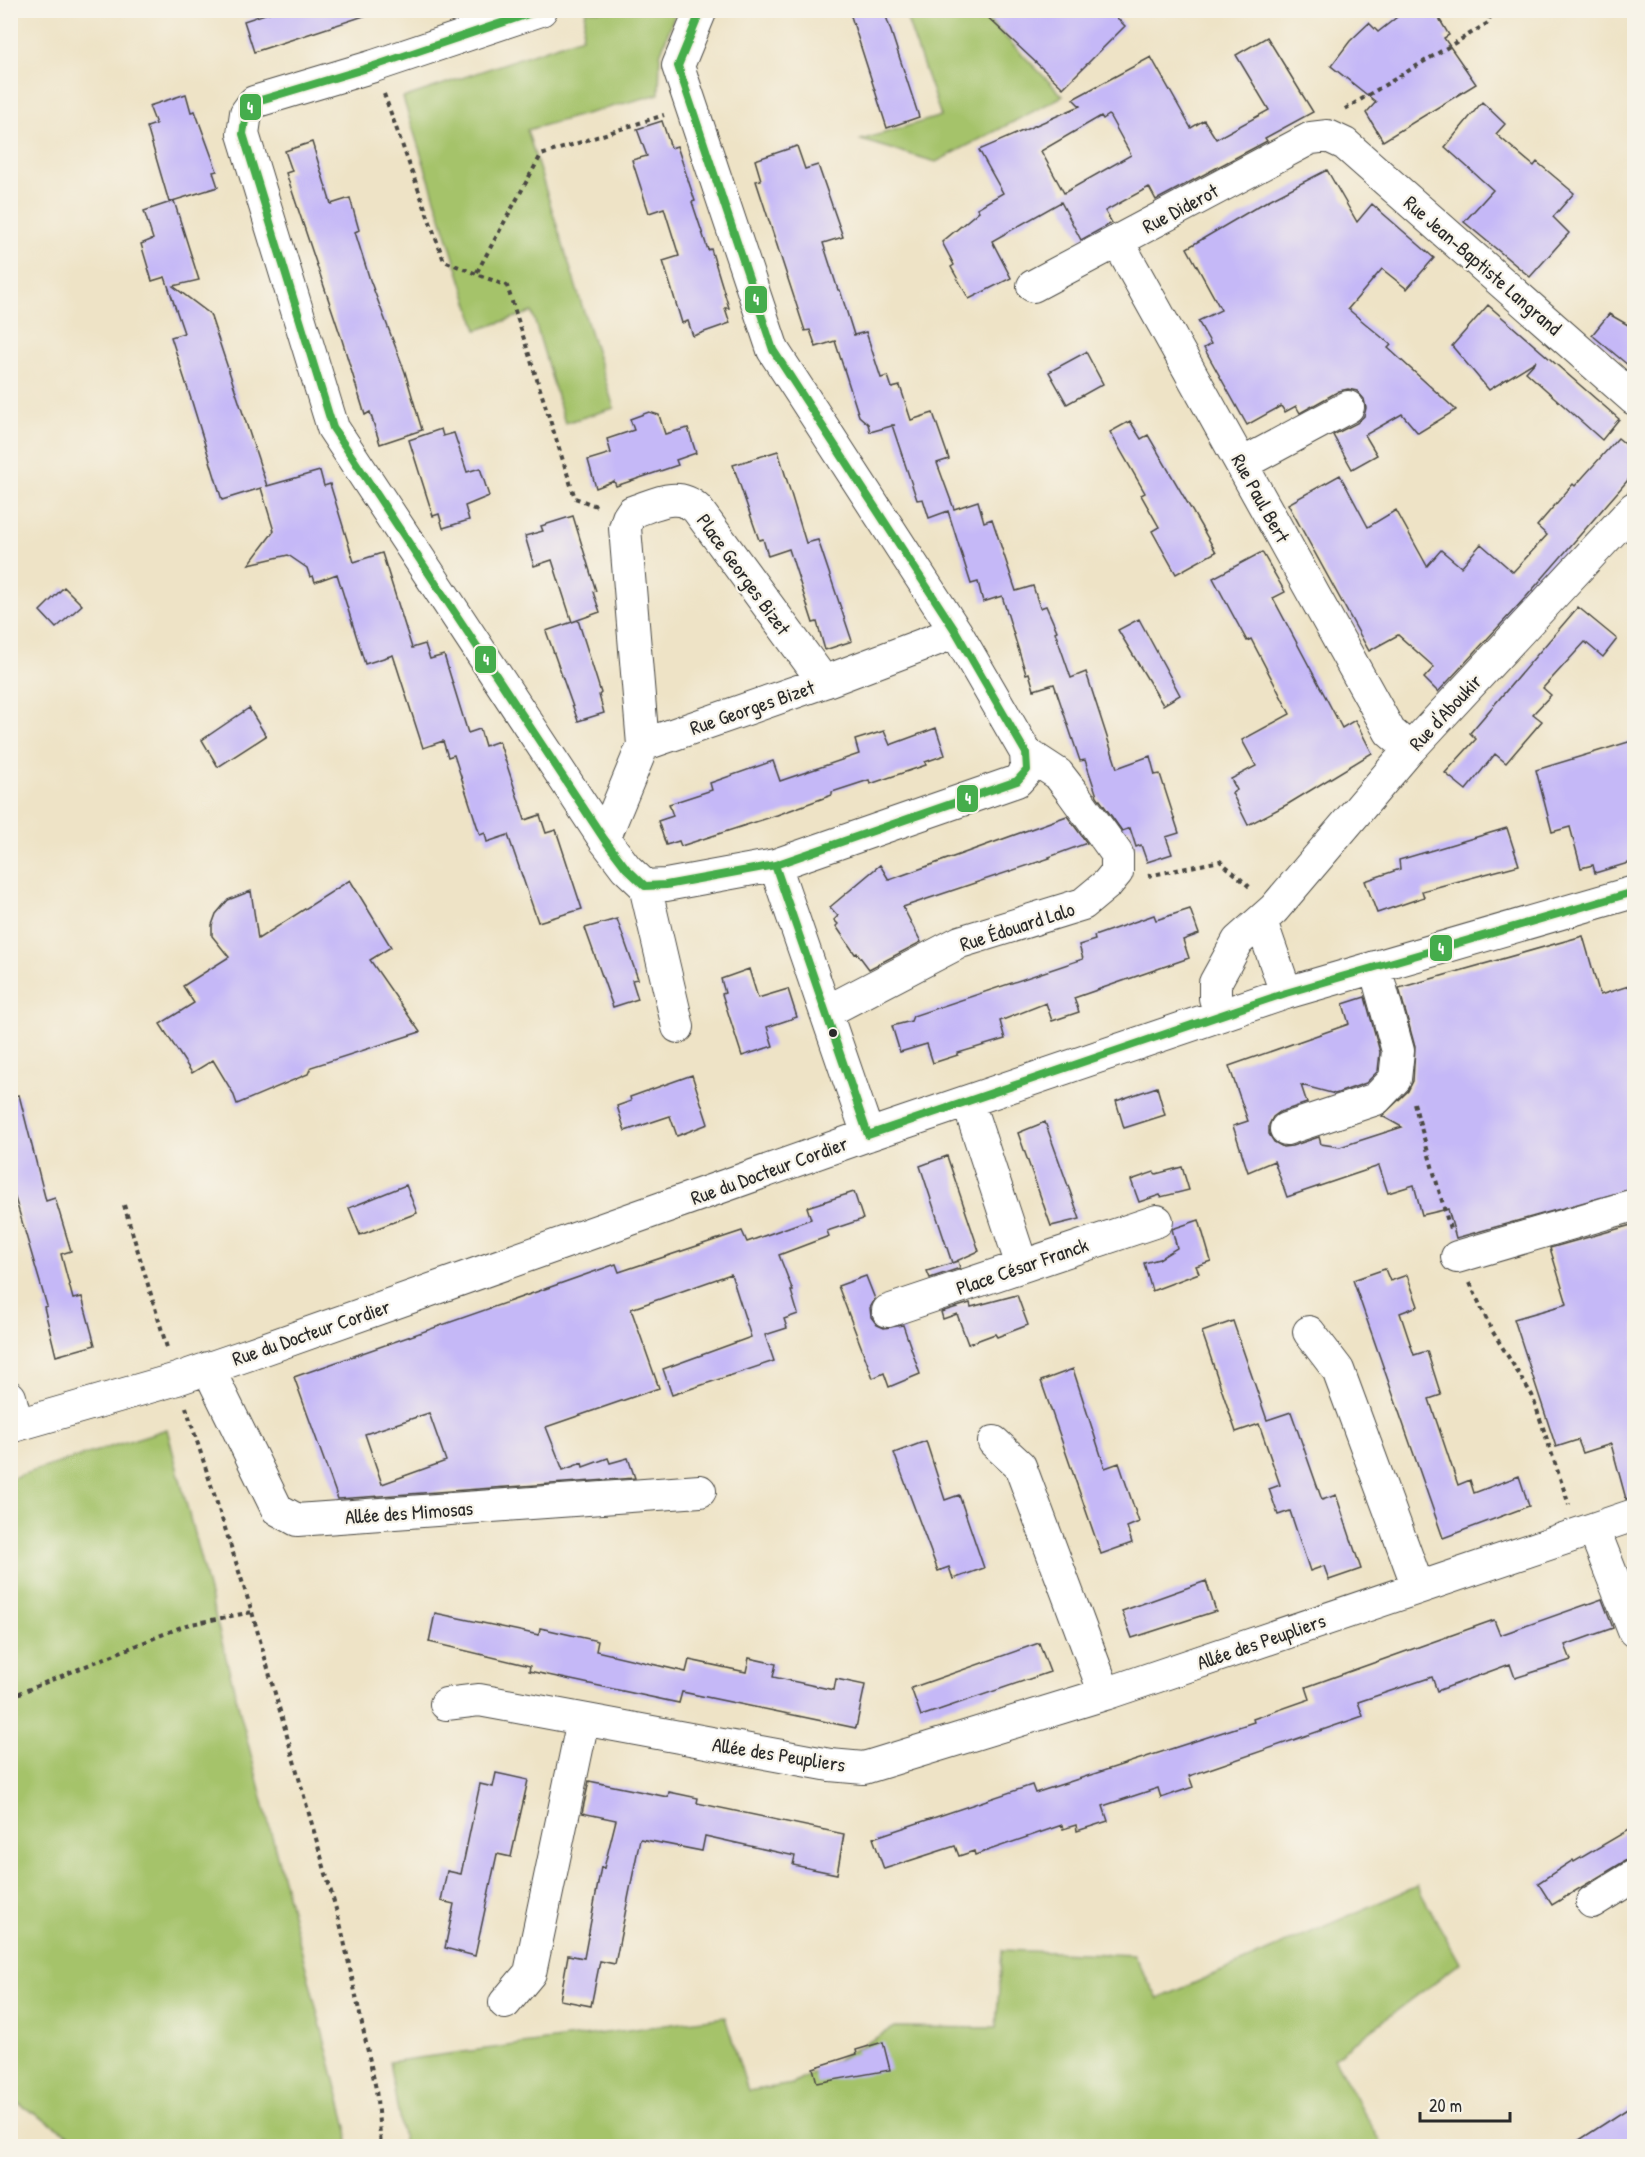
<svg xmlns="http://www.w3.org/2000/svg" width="1645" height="2157" font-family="'Patrick Hand',sans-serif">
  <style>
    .green { fill: #a5c36b; stroke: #68774b; stroke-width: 1.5 }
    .building { fill: #c5b8f7; fill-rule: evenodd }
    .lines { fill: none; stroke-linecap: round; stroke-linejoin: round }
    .minor-casing { stroke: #484742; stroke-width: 34 }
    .path { stroke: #484742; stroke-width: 4; stroke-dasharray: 4.5 4.5; stroke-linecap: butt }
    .minor { stroke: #fff; stroke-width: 32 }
    .bus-1-casing { stroke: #f7f3e8; stroke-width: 12 }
    .bus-1 { stroke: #45ad4c; stroke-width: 8 }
    .bus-dot { fill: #2b2b2b; stroke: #f7f3e8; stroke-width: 2 }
    .labels { text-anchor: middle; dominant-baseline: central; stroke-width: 4.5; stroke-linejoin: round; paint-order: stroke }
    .street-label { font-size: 20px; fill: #2b2b2b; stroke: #f7f3e8 }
    .line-badge { stroke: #f7f3e8; stroke-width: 2 }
    .badge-label { font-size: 16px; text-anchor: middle; font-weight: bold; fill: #fff }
  </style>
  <rect width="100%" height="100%" fill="#f7f3e8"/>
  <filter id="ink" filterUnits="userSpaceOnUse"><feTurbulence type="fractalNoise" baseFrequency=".0167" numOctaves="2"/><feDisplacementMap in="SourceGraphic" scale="12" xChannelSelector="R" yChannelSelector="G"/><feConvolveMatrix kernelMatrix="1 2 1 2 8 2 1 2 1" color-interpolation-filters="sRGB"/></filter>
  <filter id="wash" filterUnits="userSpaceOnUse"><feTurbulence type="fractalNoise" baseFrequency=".008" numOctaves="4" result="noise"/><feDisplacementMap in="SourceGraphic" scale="24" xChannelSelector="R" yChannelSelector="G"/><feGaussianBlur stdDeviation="1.35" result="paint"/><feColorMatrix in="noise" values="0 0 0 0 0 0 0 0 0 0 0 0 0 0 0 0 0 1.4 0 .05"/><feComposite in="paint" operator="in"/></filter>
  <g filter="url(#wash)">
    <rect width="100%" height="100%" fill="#eee3c6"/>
    <path class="green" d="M586,11h90l-16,44 -1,39 -132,36 87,278 -49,15 -33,-111 -55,18 -74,-232 179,-61z
      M904,11h76l83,85 -127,66 -75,-22 80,-24z
      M167,1429l180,698 1,19h-260l-77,-47v-621z
      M1417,1886l43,77 -126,95 49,88h-979l-15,-84 336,-45 23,74 45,-7 102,-57 101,1 6,-78 132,5 24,44z"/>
    <g id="blocks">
      <path class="building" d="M277,10h90v5l-113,37 -10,-31z
        M849,10h35l35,107 -32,11z
        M980,10h129l16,16 -62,62z
        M1406,10h28l15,25 -5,3 32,46 -93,57 -17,-28 10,-11 -45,-36 19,-25 19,-18 9,9z
        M1267,37l46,75 -48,26 2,3 -111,59 -7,-13 -44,24 7,12 -31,17 -20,-38 -69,39 19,37 -42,21 -18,-32 3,-2 -12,-23 37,-31 -2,-3 26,-15 -24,-43 101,-44 -7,-7 78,-42 40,71 13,-8 12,19 53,-29 -33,-55zM1109,115l22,40 -67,38 -23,-42 60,-35 2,3z
        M186,94l5,18 4,-1 22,60 -4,1 5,15 -49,15 -22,-75 9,-3 -7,-18z
        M1482,102l23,22 -9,10 38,32 3,-4 37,31 -21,24 16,16 -39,44 -66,-55 29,-32 -48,-43z
        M662,121l9,27 6,-2 18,55 -3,1 16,48 3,-1 18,59h-4l5,15 -37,13 -5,-15 -6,2 -19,-62 16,-5 -15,-48 -15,5 -17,-53 15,-4 -10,-27z
        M312,142l19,62 19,-6 9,32 -4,2 15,48 35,92 17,58 -42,14 -10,-32 -5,3 -23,-75 -56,-167 6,-2 -7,-20z
        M797,146l8,23 13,-4 25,72 -20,6 15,47h2l14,45 12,-3 15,46 7,-2 4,12 8,-2 11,34 22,-7 16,46 -12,4 17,46 24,-8 6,21 8,-3 24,72 17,-5 7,22 6,-2 11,25 -2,1 16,46 15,-6 31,96 33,-12 5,19 5,-1 19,59 -13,4 6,17 -25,8 -6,-17 -5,2 -6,-19 -8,3 -25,-35 -12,-36 -5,1 -26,-77 -20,6 -5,-17 -3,1 -24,-78 -19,6 -5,-20 -7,2 -23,-73 -19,7 -6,-19 -6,1 -25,-75h3l-25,7 -2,-8 -9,-8 -24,-75 -19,6 -6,-17 -5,1 -49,-150 5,-1 -6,-20z
        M1327,170l30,52 15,-18 62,54 -27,31 -25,-20 -34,40 43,36 -3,3 68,62 -38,23 -16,-19 -37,21 12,20 -25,14 -19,-34 24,-12 7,-7 2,-8 -2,-9 -7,-8 -9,-2 -9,2 -39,22 -4,-7 -11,6 -4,-6 -34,19 -43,-77 7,-4 -13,-23 23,-11 -34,-62 80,-47z
        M174,201l25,79 -26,6 37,28 57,172 53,-15 4,15 6,-2 24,78 28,-9 30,95 13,-4 5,15 14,-4 24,78 12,-4 5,17 14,-5 26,79 15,-5 6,18 10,-3 26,79 -44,13 -30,-87 -21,7 -2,-9 -5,2 -26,-80 -6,2 -5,-16 -20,7 -30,-93 -28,9 -28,-90 -22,8 -2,-6 -3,1 -3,-9 -19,-13 -39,9 25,-33 -13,-43 -39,12 -30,-98 -21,-65 13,-4 -19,-56 -13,4 -11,-37 12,-5 -9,-28z
        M1488,305l131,114 -17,21 -76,-68 10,-11 -47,29 -37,-44z
        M1609,314l26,15v42l-43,-36z
        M1086,352l17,32 -36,20 -18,-32z
        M649,412l10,3 6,19 23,-6 8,25 -20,7 2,5 -62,21 -2,-5 -18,7 -8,-28 23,-7 -4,-14 27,-9 -4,-11z
        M1130,421l11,18 7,-4 68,117 -40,22 -24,-43 7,-4 -18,-32 4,-2 -35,-61z
        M441,429l2,7 11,-3 13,39 13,-4 9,28 -24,10 4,14 -26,8 -4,-14 -6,2 -24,-76z
        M1618,438l17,14v20l-109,125 -88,95 -14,-14 10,-11 -36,-32 -29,16 -81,-147 52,-29 28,52 28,-17 31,56 14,-16 20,17 20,-23 32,28 34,-37 -10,-9 36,-42 2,2z
        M778,451l28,92 12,-3 34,101 -27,9 -8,-28 -4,1 -24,-74 -21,7 -5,-17 -4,1 -26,-75z
        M573,516l23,75 -3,1 7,20 -28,10 -20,-62 -18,6 -9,-30 18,-5 -2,-5z
        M1262,552l23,40 -12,6 69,130 13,-8 17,33 -84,51 -40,21 -16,-32 5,-3 -6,-11 25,-13 -14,-26 48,-26 -39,-75 -4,2 -34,-63z
        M64,587l18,18 -26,23 -16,-17z
        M1578,607l39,32 -14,18 -18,-15 -42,46 8,7 -18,19 9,7 -36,42 -11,-9 -29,36 -21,-17 31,-34 -6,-6z
        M1139,619l41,76 -17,10 -45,-75z
        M578,620l23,73 -2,2 5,18 -26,8 -32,-90z
        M249,708l17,28 -48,31 -16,-27z
        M936,728l9,27 -20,7 1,3 -56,19 -1,-4 -37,12v3l-55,20 -96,31 -2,-5 -13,4 -8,-24 15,-5 -4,-12 43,-14 -2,-7 63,-22 7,20 79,-27 -4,-14 29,-9 6,14z
        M1635,740v121l-40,12 -2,-8 -12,3 -11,-41 -18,5 -16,-62z
        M1067,816l20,27 -38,14 1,1 -147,49 18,35 -52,27 -12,-16 -2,1 -19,-28 2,-2 -4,-4 4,-4 -8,-9 50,-42 9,15z
        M1507,828l12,37 -97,26 2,6 -47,16 -12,-32 35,-12 -1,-9z
        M350,880l41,67 -21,13 50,72 -109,35 -3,7 -71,30 -4,-11 -20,-33 -21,13 -32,-49 34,-21 -11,-17 46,-29 -17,-21v-11l4,-11 12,-14 23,-9 7,48z
        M1190,909l9,25 -16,6 6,18 -115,40 5,14 -27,9 -6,-18 -46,18 5,18 -47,14v2l-25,8 -6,-19 -27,8 -8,-26 19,-5 2,-5 170,-57 -4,-14 16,-5 -1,-4 60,-21 2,5z
        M617,919l21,60 -6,1 6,19 -25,8 -28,-79z
        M1583,936l17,59 35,-11v204l-179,50 -8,-29 -26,6 -8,-30 -26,8 -9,-27 -92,31 -13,-36 -26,11 -15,-46 15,-5 -19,-55 120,-42 -6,-20 22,-7 15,55 -2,19 -12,12 -31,11 -34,-9 6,18 -27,9 -7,5 -4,8v9l5,8 9,5 9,-1 27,-9 2,7 19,3 62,-20 -20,-11 26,-25 5,-10 2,-34 -16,-59z
        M749,969l9,29 30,-9 9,28 -30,10 6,19 -31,10 -20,-62 3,-1 -4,-14z
        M692,1075l16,49 -31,12 -7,-20 -45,15 -8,-25 14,-5 -1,-4z
        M1157,1087l8,28 -41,13 -8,-27z
        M19,1095l27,106 9,-3 16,53 -10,3 12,45 9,-2 13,48 -39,11 -12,-49 3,-1 -37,-125v-85z
        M1045,1122l35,97 -29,7 -33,-93z
        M947,1156l32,95 -27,12 -32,-97z
        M1182,1167l7,23 -28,7 -1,-2 -21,7 -8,-22 23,-8 2,2z
        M406,1185l11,28 -57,22 -11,-27z
        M854,1192l9,27 -36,12 2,5 -50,19 14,36h-2l7,23 -14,5 3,9 -22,7 9,26 -102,34 -9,-26 88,-32 -20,-63 -100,35 28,79 -113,39 17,43 19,-7 1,4 25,-9 2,5 18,-5 7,20 -297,21 -44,-122 322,-113 3,8 123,-41 5,11 64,-23 -4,-12zM429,1413l17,48 -64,23 -17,-50z
        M1199,1220l12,41 -15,5 3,7 -47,18 -8,-28 15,-4 18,-11 -5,-19z
        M1635,1224v273l-9,2 -15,-55 -28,9 -5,-13 -22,7 -42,-128 53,-15 -17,-56z
        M958,1261l2,7 -30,10 -3,-7z
        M1385,1269l5,12 17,-6 11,31 -18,7 14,42 13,-4 14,44 -12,4 29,86 12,-5 4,13 45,-17 10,30 -86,32 -90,-258z
        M866,1276l9,23 -5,9 1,9 6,8 7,3 19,-3 17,49 -31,13 -5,-14 -11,5 -35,-92z
        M1017,1295l11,30 -31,12 -2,-3 -27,10 -11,-30 -14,5 -2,-7 29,-9 1,4z
        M1233,1321l34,99 24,-8 31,88 14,-5 25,74 -32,11 -5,-14 -14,5 -20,-60 -12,4 -9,-26 11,-4 -21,-61 -23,8 -34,-100z
        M1073,1369l32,99 14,-5 20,59 -12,5 5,16 -31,11 -60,-173z
        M926,1441l19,59 14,-5 25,73 -31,11 -4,-12 -11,4 -44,-118z
        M1206,1581l10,30 -84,27 -10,-27z
        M1602,1599l11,29 -48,17 6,15 -56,18 -5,-14 -73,27 -5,-14 -74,25 5,14 -174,60 4,11 -32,11 -3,-10 -55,18 5,15 -31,10 -1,-6 -13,4 -1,-4 -87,30 -1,-4 -15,5 -4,-10 -71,23 -11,-31 159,-53 3,8 219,-71 -1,-3 57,-20 -4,-12 188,-67 6,15z
        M435,1613l104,22 1,-7 58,13 -2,10 90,21 3,-12 57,12 3,-14 27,6 -3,13 61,13 2,-11 29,6 -9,43 -174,-36 -3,11 -150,-32 1,-5 -101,-24z
        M1039,1643l11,29 -129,44 -10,-28z
        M496,1773l32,7 -17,77 -14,-3 -22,102 -30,-8 9,-44 -13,-3 6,-30 14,3 19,-90 13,3z
        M589,1781l79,16 1,-5 29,6 -1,5 147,31 -7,40 -44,-9 2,-9 -90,-20 -3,15 -62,-12 -25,125 -15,-3 -9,45 -31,-6 8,-45 16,3 17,-91 3,1 12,-48 -34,-7z
        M1635,1826v29l-83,50 -14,-22 35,-23 1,2z
        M883,2042l7,28 -73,13 -4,-15 44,-14 -1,-4z
        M1635,2104v42h-65z"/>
    </g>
  </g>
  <g filter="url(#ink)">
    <use href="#blocks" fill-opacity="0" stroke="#484742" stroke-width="1.5"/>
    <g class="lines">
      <g class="minor-casing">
        <path id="minor" d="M541,10l-167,56 -120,36 -8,11 -3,21 90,294 271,411 22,29 19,18
          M701,10l-23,56 95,284 183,282 70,121 32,21 14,18 45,62v18l-10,12 -24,20 -123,38 -134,70
          M1118,242l272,490 20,17
          M1033,286l278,-148 17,-2 17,8 289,255
          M1242,464l106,-57
          M643,745l-18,-217 3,-10 4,-6c22,-7 45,-22 65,-3l127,173
          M604,839l39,-94 181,-63 132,-50
          M775,865l93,270
          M645,886l21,-1 109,-20 242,-84 10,-11 -1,-17
          M645,886l33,141
          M1261,921l25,72
          M1220,1015l-5,-17v-15l23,-42 36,-32 136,-160 224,-241
          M968,1102l54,164
          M1286,1129l90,-30 19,-20 3,-28 -23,-84
          M1457,1257l177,-52
          M888,1311l269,-90
          M1309,1332l29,38 80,217
          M208,1368l69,141 20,11 403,-29
          M10,1397l7,28
          M10,1427l167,-48 73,-25 618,-219 418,-142 348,-101
          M994,1442l26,24 85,228
          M1594,1530l40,101
          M446,1704l33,-4 351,65 34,3 241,-74 529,-179
          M1592,1902l42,-26
          M505,2003l25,-30 53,-253"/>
      </g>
      <path class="path" d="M384,94l60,167 63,25 68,212 24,9
        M1345,109l143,-86 4,-13
        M477,272l64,-117 123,-40
        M1148,876l72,-15 32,28
        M1414,1103l36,126
        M124,1205l44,146
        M1470,1283l21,46 41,66 37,110
        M186,1407l66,205 89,315 35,162 5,57
        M10,1697l176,-72 66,-13"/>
      <use href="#minor" class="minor"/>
      <g class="bus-1-casing">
        <path id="bus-1" d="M540,10l-166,56 -120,36 -8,11 -3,21 90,294 271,411 22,29 19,18 21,-1 109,-20 242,-84 10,-11 -1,-17 -70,-121 -183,-282 -95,-284 23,-56
          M775,865l93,270
          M868,1135l418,-142 348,-101"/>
      </g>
      <use href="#bus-1" class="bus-1"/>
    </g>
  </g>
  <circle class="bus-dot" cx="833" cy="1033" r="5"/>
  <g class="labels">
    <g class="street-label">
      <text transform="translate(1180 208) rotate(-28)">Rue Diderot</text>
      <text transform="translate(1483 265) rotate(41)">Rue Jean-Baptiste Langrand</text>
      <text transform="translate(1261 498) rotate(61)">Rue Paul Bert</text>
      <text transform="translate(744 574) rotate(54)">Place Georges Bizet</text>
      <text transform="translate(752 707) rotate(-19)">Rue Georges Bizet</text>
      <text transform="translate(1445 712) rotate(-47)">Rue d'Aboukir</text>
      <text transform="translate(1017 926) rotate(-18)">Rue Édouard Lalo</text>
      <text transform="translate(769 1170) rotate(-20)">Rue du Docteur Cordier</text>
      <text transform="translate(1022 1266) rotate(-19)">Place César Franck</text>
      <text transform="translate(311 1332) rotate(-19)">Rue du Docteur Cordier</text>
      <text transform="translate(409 1512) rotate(-4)">Allée des Mimosas</text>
      <text transform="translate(1261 1641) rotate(-19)">Allée des Peupliers</text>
      <text transform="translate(779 1754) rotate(9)">Allée des Peupliers</text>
    </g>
  </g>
  <g class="line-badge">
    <rect x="239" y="93" width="23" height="28" rx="6" fill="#45ad4c"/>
    <rect x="744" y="285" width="24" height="29" rx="6" fill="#45ad4c"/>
    <rect x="474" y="645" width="23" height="29" rx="6" fill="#45ad4c"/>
    <rect x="956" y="784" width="23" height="29" rx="6" fill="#45ad4c"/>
    <rect x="1429" y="934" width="24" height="28" rx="6" fill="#45ad4c"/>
  </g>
  <g class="badge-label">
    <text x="250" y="113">4</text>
    <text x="756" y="305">4</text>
    <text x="486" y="665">4</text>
    <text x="968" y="804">4</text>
    <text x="1441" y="954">4</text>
  </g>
  <rect width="1645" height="2157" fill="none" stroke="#f7f3e8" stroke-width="36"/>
  <path d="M1420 2112v9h90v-9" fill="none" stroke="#2b2b2b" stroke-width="3"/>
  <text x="1429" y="2112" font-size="18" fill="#2b2b2b" stroke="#f7f3e8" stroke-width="4.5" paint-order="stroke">20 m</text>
</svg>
